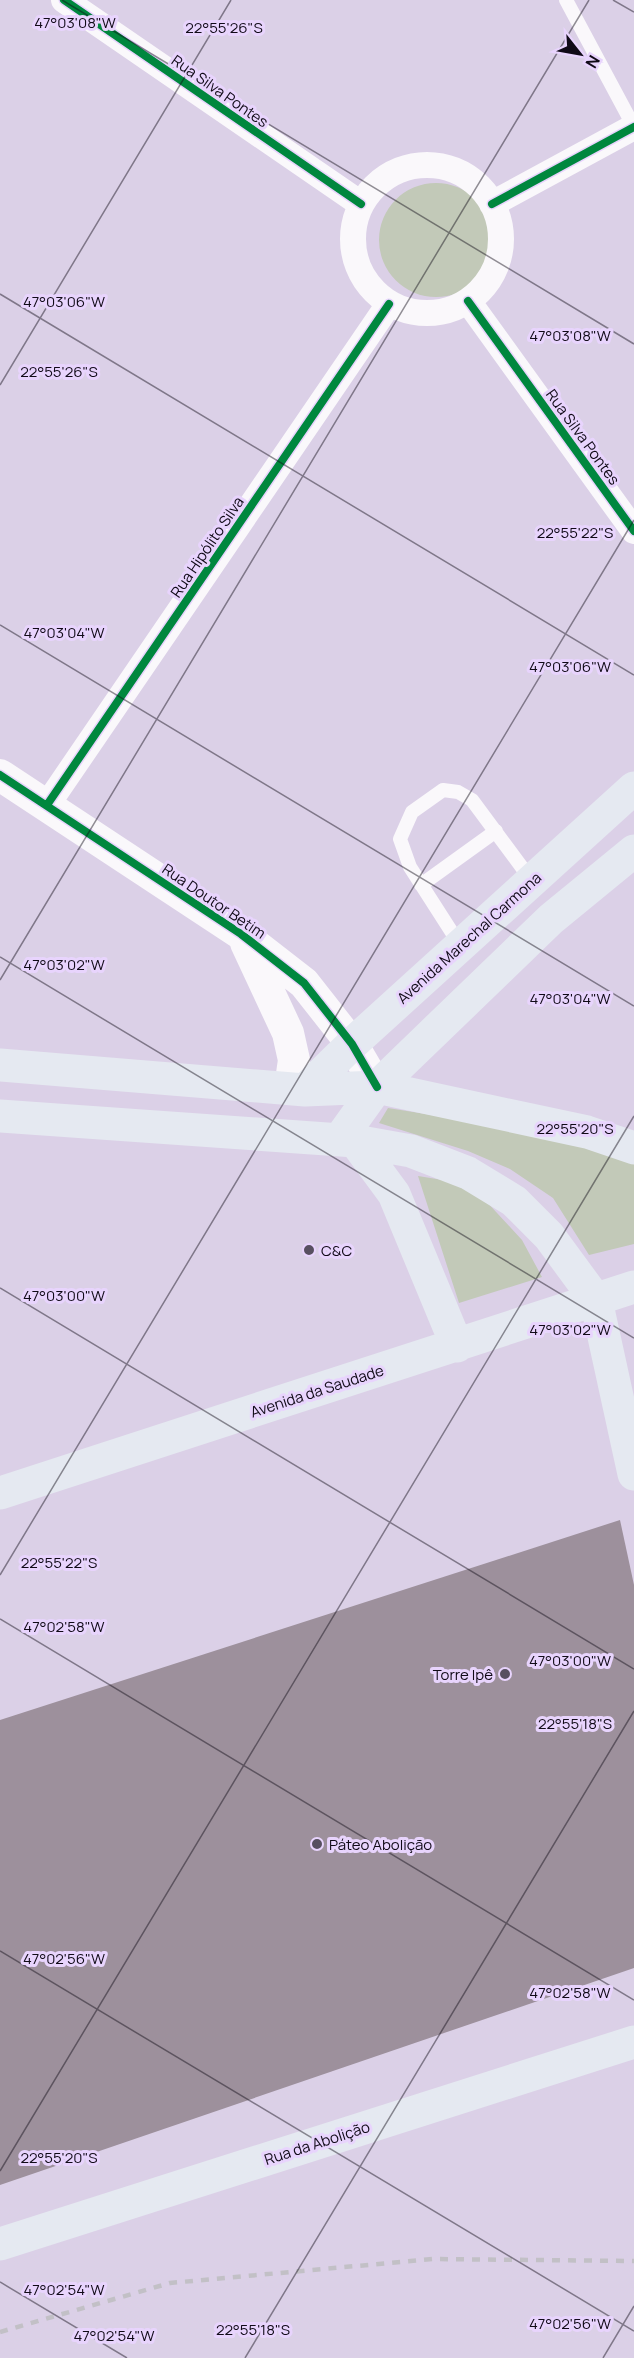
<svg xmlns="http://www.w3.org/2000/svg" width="634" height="2358" font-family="Manrope,sans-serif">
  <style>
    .green { fill: #c2c9b8 }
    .building { fill: #9d909c }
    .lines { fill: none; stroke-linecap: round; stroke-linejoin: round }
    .service { stroke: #faf8fb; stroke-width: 14 }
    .minor { stroke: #faf8fb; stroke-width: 26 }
    .tertiary { stroke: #faf8fb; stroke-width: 32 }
    .primary { stroke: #e5e9f1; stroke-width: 33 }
    .rail { stroke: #c2c0c6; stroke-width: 4.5; stroke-dasharray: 8 8; stroke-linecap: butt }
    .cycleway-casing { stroke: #e8d4fd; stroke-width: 11 }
    .cycleway { stroke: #00873e; stroke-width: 8 }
    .ticks { fill: none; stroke: #100a17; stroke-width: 1.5; stroke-opacity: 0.45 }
    .poi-dot { fill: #574f60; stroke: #e8d4fd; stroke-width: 2 }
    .labels { text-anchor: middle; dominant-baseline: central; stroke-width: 6; stroke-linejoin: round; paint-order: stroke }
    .street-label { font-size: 15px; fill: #100a17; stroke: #e8d4fd }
    .poi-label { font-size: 15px; fill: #100a17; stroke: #e8d4fd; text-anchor: start }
    .ticks-label { font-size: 15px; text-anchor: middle; fill: #100a17; stroke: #e8d4fd; stroke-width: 6; stroke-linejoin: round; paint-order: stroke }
  </style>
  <rect width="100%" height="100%" fill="#dbd0e7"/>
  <path class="green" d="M379 240a57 57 0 1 1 114 0a57 57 0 1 1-114 0Z
    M388,1108l209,33 37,11v92l-45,11 -36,-57 -43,-29 -42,-18 -89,-28z
    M418,1176l31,5 36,19 37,40 20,37 -83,26z"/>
  <path class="building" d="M620,1520l14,65v383l-634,217v-465z"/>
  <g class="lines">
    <path class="service" d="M566,0l68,127
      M421,885l75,-54
      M460,945l-50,-78 -10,-28 12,-27 31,-22 15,2 14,8 60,81"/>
    <path class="minor" d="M64,0l297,204
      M353 239a74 74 0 1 1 148 0a74 74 0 1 1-148 0Z
      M492,204l142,-77
      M468,301l166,230
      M47,805l342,-501"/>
    <path class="tertiary" d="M0,775l241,159 63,49 48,61 25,43
      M246,943l42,90 6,27 -4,28"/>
    <path class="primary" d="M0,1065l305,25 72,-3 210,45 47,16
      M305,1090l47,-46 282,-256
      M0,1116l355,25 56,10 57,22 46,28 35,35 47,64 38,174
      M339,1140l38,-53 174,-168 83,-68
      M355,1141l39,53 63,152
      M0,1493l634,-206
      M0,2244l634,-202"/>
    <path class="rail" d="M0,2332l170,-49 263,-24 201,2"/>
    <g class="cycleway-casing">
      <path id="cycleway" d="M64,0l297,204
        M492,204l142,-77
        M468,301l166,230
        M0,775l241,159 63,49 48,61 25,43
        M47,805l342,-501"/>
    </g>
    <use href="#cycleway" class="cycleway"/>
  </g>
  <path class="ticks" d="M62,0l572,344M613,0l21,12M0,294l634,381M0,385l231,-385M0,625l634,381M0,957l634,381M0,980l589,-980M0,1288l634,381M0,1575l634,-1055M0,1619l634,381M0,1951l634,380M0,2171l634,-1055M0,2282l127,76M245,2358l389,-647M603,2358l31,-52"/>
  <g class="poi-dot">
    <circle cx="309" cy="1250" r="6"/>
    <circle cx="505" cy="1674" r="6"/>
    <circle cx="317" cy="1844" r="6"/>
  </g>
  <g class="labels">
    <g class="street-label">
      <text transform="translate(220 91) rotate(35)">Rua Silva Pontes</text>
      <text transform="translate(583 437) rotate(54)">Rua Silva Pontes</text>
      <text transform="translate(207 547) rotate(-56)">Rua Hipólito Silva</text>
      <text transform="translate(214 901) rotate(34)">Rua Doutor Betim</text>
      <text transform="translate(469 938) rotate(-42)">Avenida Marechal Carmona</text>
      <text transform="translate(317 1391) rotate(-18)">Avenida da Saudade</text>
      <text transform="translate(317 2143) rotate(-18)">Rua da Abolição</text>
    </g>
    <g class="poi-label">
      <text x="321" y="1250">C&amp;C</text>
      <text x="493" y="1674" text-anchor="end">Torre Ipê</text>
      <text x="329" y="1844">Páteo Abolição</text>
    </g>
  </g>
  <g class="ticks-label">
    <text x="75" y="28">47°03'08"W</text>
    <text x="224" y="33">22°55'26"S</text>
    <text x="64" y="307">47°03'06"W</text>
    <text x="570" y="341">47°03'08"W</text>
    <text x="59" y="377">22°55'26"S</text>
    <text x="575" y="538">22°55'22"S</text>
    <text x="64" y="638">47°03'04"W</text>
    <text x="570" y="672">47°03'06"W</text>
    <text x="64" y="970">47°03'02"W</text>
    <text x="570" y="1004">47°03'04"W</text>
    <text x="575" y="1134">22°55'20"S</text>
    <text x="64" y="1301">47°03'00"W</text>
    <text x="570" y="1335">47°03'02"W</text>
    <text x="59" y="1568">22°55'22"S</text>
    <text x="64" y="1632">47°02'58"W</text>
    <text x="570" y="1666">47°03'00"W</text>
    <text x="575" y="1729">22°55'18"S</text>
    <text x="64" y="1964">47°02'56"W</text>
    <text x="570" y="1998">47°02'58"W</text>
    <text x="59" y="2163">22°55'20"S</text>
    <text x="64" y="2295">47°02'54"W</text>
    <text x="570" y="2329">47°02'56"W</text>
    <text x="253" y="2335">22°55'18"S</text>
    <text x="114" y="2341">47°02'54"W</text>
  </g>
  <g transform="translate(580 54) rotate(121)" stroke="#e8d4fd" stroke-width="4.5" paint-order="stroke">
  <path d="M0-4.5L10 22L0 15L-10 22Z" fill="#100a17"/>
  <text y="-9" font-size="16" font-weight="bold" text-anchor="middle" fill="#100a17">N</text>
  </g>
</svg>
